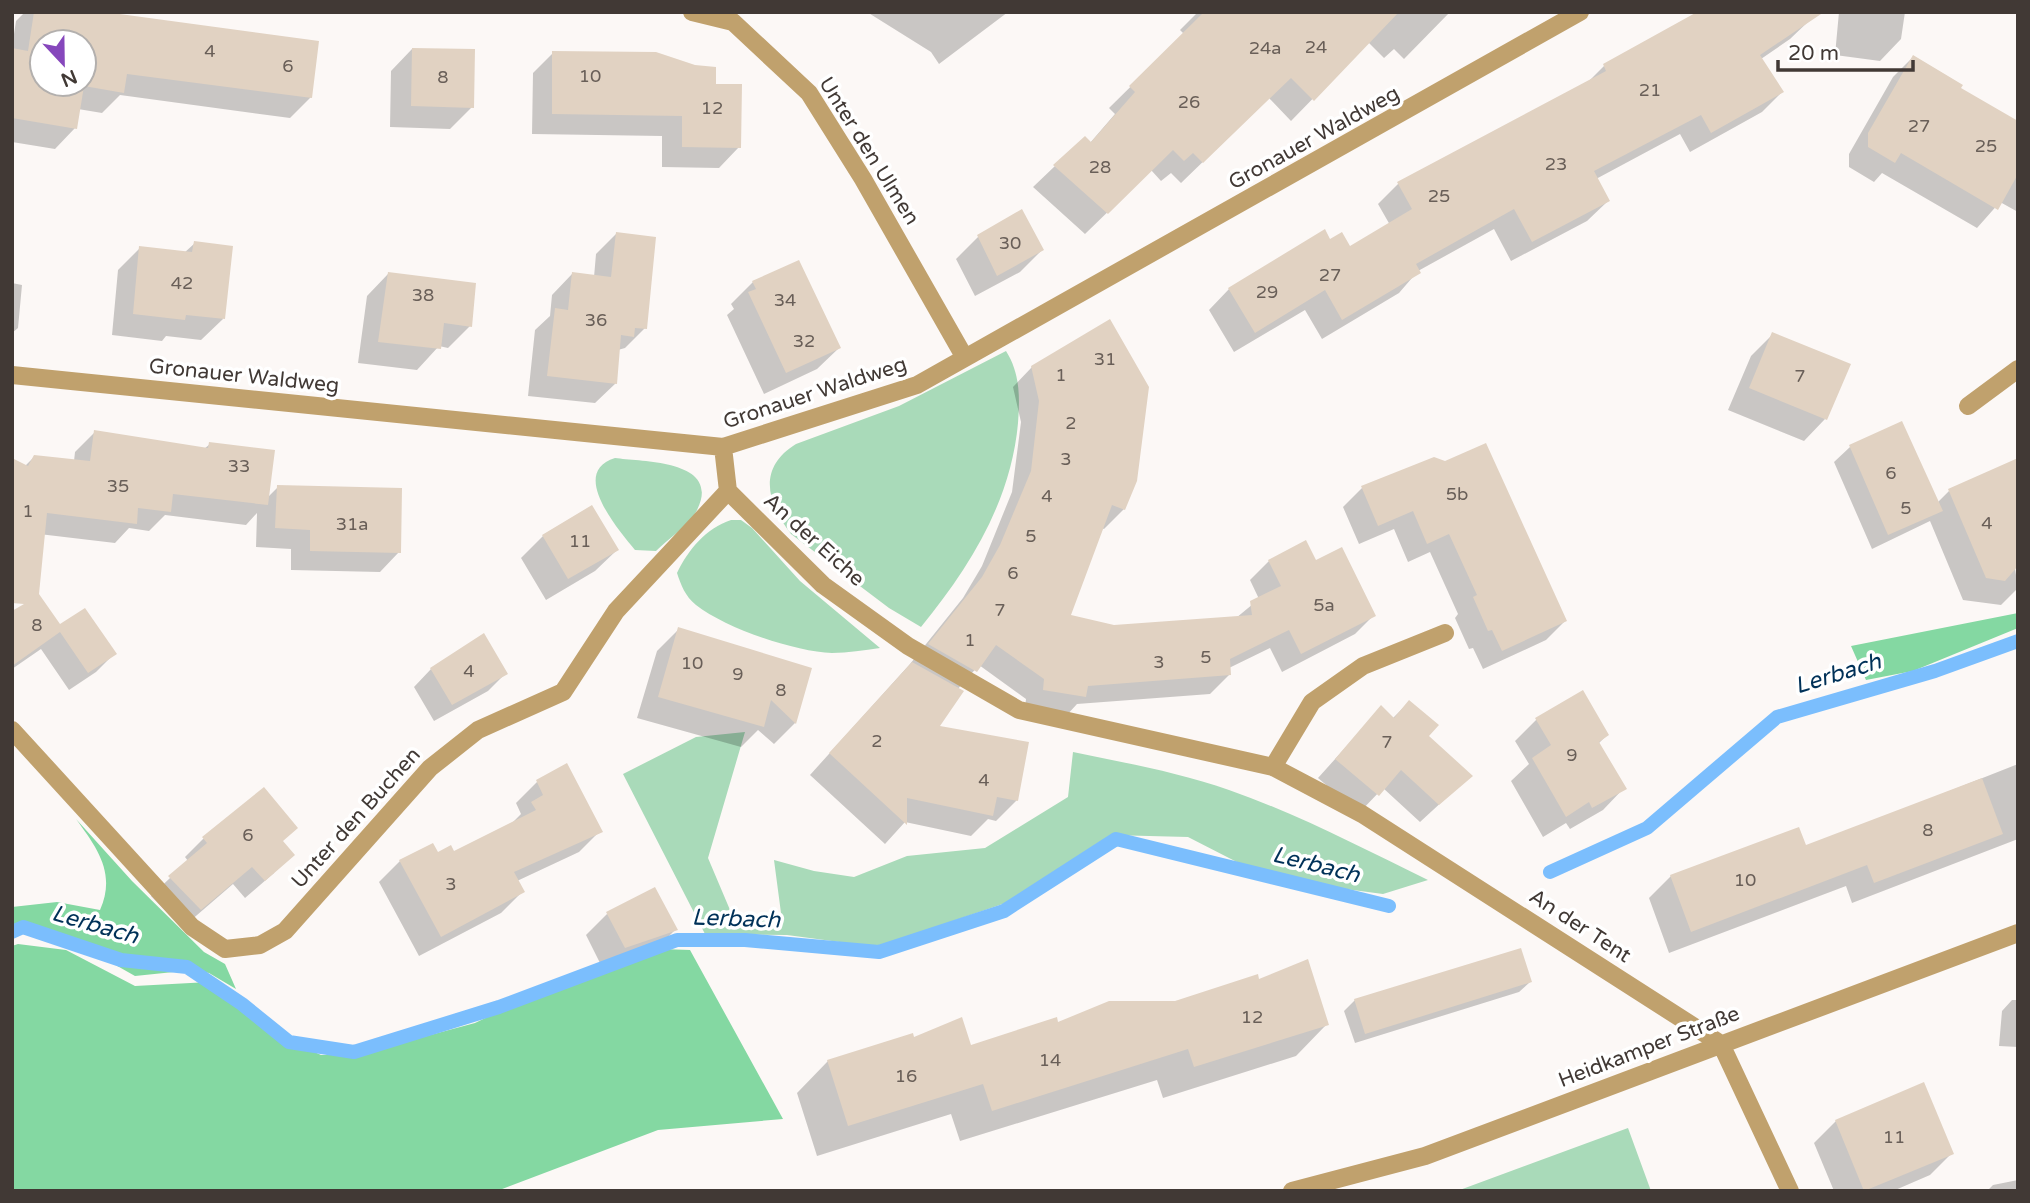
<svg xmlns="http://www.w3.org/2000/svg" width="2030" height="1203" font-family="'Varela Round',sans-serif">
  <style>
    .green { fill: #a9dab9 }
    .forest { fill: #84d8a2 }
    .shadow { fill: #0003; fill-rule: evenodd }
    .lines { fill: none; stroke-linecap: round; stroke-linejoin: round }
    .stream { stroke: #7bbefd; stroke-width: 14 }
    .building { fill: #e1d2c2; fill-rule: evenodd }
    .street { stroke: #c0a16d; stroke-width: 18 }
    .labels { text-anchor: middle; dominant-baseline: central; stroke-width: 7; stroke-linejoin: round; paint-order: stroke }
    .number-label { font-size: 18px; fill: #695f58 }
    .street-label { font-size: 21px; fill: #413935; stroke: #fff }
    .water-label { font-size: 23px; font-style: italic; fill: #003158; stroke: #fff }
  </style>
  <rect width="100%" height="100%" fill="#fcf8f6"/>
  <path class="green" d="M1006,351c14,22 14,46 12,72 -7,78 -48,144 -97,204l-32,-19 -98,-74c-24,-31 -34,-66 5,-90l103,-38z
    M615,458c29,4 109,2 81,54 -8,14 -28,27 -40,39l-21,-1c-18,-22 -66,-78 -20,-92z
    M731,520h10l11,8 48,53 80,67c-16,2 -32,5 -48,5 -37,-1 -107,-25 -136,-48 -11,-9 -15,-20 -19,-32 11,-23 29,-45 54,-53z
    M745,732l-37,126 25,59 48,-4 -7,-53 40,11 40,6 53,-21 78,-8 83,-51 5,-45c52,11 105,20 156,38 69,24 133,58 199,90l-45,14 -113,-15 -82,-42 -78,-2 -81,60 -152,52 -90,-12 -82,-1 -82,-160 73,-37z
    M1628,1128l23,63h-194z"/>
  <path class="forest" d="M2018,613v15l-105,43 -47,9 -15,-34z
    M76,819l56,62 72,71 21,12 11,25 -27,-16 -16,-3 -58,6 -69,-39 -48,-11 -6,3v-22l45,-5 43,8c16,-36 -2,-61 -24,-91z
    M18,944l48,6 69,36 74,-4 32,17 49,42 31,14h35l119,-32 92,-44 94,-30 29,1 93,169 -125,11 -161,61h-485v-245z"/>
  <path class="shadow" d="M25,12h69l217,85 -21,21 -170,-23 -18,18 -24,-4 -3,19 -20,21 -43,-7v-95l4,-26zM42,42h42v42h-42z
    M867,12h141l-69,52 -8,-12z
    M1198,12h252l-46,47 -10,-10 -10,9 -16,-16 -77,79 -22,-23 -88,85 -10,-10 -10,8 -10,-11 -66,64 -52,-47 22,-21 35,-23 25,-29 -6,-6 75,-74 -4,-4z
    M1839,12h66l-4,27 -21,22 -45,-6z
    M1811,19l-21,20 -29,20 21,33 -20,20 -72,40 -10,-18 -84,45 12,22 -21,20 -76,40 -17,-32 -76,42 -19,22 -77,46 -17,-29 -71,42 -25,-42 20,-21 101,-47 20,6 40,-23 -12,-21 20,-20 187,-99 19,-19z
    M412,49l60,58 -22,22 -60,-2 1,-56z
    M553,53l161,33 25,61 -20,21 -57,-1v-31l-130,-2 1,-61z
    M1913,57l46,32 59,34v89l-18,-10 -23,26 -95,-55 -8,9 -25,-15v-13l44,-77z
    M1021,211l21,39 -22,22 -45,24 -19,-37 22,-22z
    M616,234l29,94 -20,20 -7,2 -2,33 -21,20 -67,-7 7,-66 15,-14 2,-21 20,-21 22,3 2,-23z
    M195,243l28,76 -22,21 -35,-4 -4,5 -50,-6 6,-65 22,-22 44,5z
    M388,274l82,52 -22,22 -9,-2 -22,24 -59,-7 9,-67z
    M753,282l86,66 -22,21 -53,25 -37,-79 7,-6 -3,-5z
    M12,283l10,2 -4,43 -6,5z
    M1773,334l52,85 -21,22 -76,-31 23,-54z
    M1032,367l92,142 -20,20 -3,-1 -32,88 45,11 122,-9 23,-19 -9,-19 19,-19 46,1 59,53 -19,19 -73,38 -12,-24 -41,20 1,6 -20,20 -133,10 -11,12 -41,-8 1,-9 -47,-34 -22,25 -20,37 80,73 -21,21 -8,-2 -17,17 -66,-14 -20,22 -75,-69 100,-111 53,-66 19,-32 30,-74 9,-70 -8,-35z
    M1901,424l36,79 12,-12 65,71 4,26 -17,17 -38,-5 -33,-79 -58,28 -38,-87 16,-15z
    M95,432l109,17 6,-5 57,54 11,-11 121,65 -19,20 -89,-2v-21l-35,-2 1,-34 -11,12 -81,-10 -16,16 -20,-3 -14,15 -76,-9 -14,-68 10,-10 39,5 1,-9z
    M1434,459l131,162 -19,19 -63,29 -10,-21 -4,1 -14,-31 3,-4 -28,-62 -22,10 -14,-33 -35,15 -16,-37 19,-19z
    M543,536l74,14 -22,21 -49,29 -25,-42z
    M12,613l47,13 55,28 -18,18 -27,18 -28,-41 -29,20z
    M679,629l131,40 -15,54 -21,21 -16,-14 -17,17 -104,-29 20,-67z
    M431,669l75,4 -18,18 -54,30 -20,-34z
    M1409,702l18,35 43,39 -50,46 -37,-34 -24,25 -41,-35 63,-70 11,11z
    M1537,719l70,16 -9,9 26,44 -21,22 -33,19 -4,-6 -23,14 -32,-56 18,-17 -14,-23z
    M2018,764v75l-166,64 -6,-17 -177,67 -20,-55 22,-22 134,-28z
    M567,766l33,65 -21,21 -62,29 5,11 -21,21 -82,43 -40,-74 21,-21 53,-8 57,-28 11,-11 -5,-11 21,-21z
    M264,790l18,52 -8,31 -29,25 -12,-14 -51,44 -31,-32 37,-35 -3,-4 18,-18z
    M607,914l69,15 -22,22 -51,18 -17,-34z
    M1258,981l69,43 -31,32 -133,42 -6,-18 -197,61 -9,-27 -134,42 -20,-63 31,-32 85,-22 57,8 87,-23 118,-22z
    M1530,982l-11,10 -164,51 -11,-32 11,-11z
    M2012,1000h6v47l-19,-1 3,-35z
    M1836,1121l116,32 -22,22 -37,16h-59l-20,-48z
    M2018,1180v11h-31l6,-6z"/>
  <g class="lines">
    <path class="stream" d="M1550,872l97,-44 130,-111 158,-46 83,-30
      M12,932l11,-5 98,33 66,7 55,37 47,38 65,10 145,-45 178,-67h68l134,12 125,-41 112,-72 273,67"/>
  </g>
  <path class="building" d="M34,12h71l214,29 -7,57 -185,-24 -3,19 -40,-7 -7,43 -65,-11v-70l16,3zM42,42h42v42h-42z
    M1204,12h195l-85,89 -23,-23 -88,85 -10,-10 -9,8 -11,-11 -65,64 -55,-49 32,-29 6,6 44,-50 -6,-6z
    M1697,12h127l-64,43 24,37 -73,41 -10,-18 -107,56 16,30 -78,41 -18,-33 -98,55 5,9 -79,47 -17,-30 -70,43 -27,-45 97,-59 5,10 12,-7 8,14 62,-37 -15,-27 209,-111 -3,-7z
    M412,48l63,1 -1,59 -63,-2z
    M552,51l104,1 39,13 21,2v17h26l-1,64 -59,-1v-31l-130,-2z
    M1913,55l50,30 -2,3 57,33v53l-20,36 -97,-57 -6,10 -27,-16v-14z
    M1022,209l22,41 -47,26 -20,-41z
    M616,232l40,5 -9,92 -12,-1 -1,9 -13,-2 -4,49 -70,-8 8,-68 13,2 4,-38 39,5z
    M194,241l39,5 -8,73 -39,-4 -1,5 -52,-6 6,-68 53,6z
    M799,260l42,88 -55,25 -38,-81 8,-3 -4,-8z
    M388,272l88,11 -4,44 -28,-4 -3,26 -63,-7z
    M1110,319l39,68 -12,94 -12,29 -13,-5 -41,110 43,10 138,-10 -2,-14 31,-15 -13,-26 38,-20 10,20 26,-13 34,69 -75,38 -12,-24 -59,29 1,16 -143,11 -2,11 -43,-7 1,-11 -48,-34 -19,27 -49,-28 54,-67 18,-32 31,-74 8,-70 -8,-35z
    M1772,332l79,32 -24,56 -78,-32z
    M1902,421l41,90 -55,24 -39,-90z
    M94,430l114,18 1,-6 66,8 -7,55 -95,-11 -2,18 -33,-4 -1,16 -90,-11 -8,81 21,30 25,-16 32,46 -29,19 -28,-41 -48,34v-55l12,-7 -12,-1v-145l16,8 6,-11 56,6z
    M1486,443l81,178 -65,30 -10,-21 -4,1 -15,-34 4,-2 -28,-61 -22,10 -14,-33 -35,15 -17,-40 73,-29 11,4z
    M2018,458v108l-13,15 -19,-3 -38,-89z
    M277,485l125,3 -1,65 -91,-2v-21l-35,-2z
    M592,505l27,45 -51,29 -26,-44z
    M678,627l134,41 -16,56 -25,-24 -7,27 -106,-30z
    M484,633l24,41 -56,31 -22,-37z
    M912,662l52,29 -24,35 89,16 -11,59 -21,-4 -4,19 -86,-18v27l-78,-72z
    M1583,690l26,45 -10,7 28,47 -35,19 -3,-6 -23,15 -34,-59 19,-13 -16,-27z
    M1409,700l30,25 -10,11 44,40 -34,29 -38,-35 -22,26 -44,-37 46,-54 13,13z
    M567,763l36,69 -89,40 11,20 -84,45 -42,-77 34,-17 5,9 13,-7 3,6 82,-41 -5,-8 12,-7 -7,-15z
    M1982,778l21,56 -129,49 -7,-18 -176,67 -21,-57 129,-48 7,18z
    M264,787l34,41 -15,13 12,14 -30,26 -13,-14 -51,43 -33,-34 39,-33 -5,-6z
    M655,887l23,43 -53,18 -19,-36z
    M1521,948l11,34 -167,52 -11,-35z
    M1308,959l21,66 -135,42 -6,-18 -196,62 -9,-27 -135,42 -21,-66 86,-27 1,4 48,-20 9,28 86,-28 1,5 51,-21h66l83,-27 1,5z
    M1924,1082l30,72 -90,37 -29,-71z"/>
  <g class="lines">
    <path class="street" d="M692,12l41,10 76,71 54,86 102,179
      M12,375l711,72 194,-62 663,-373
      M1968,406l50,-37
      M723,447l5,44 95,94 85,61 111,64 254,57 89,47 359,230 69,147
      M12,730l180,197 33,22 35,-4 25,-14 145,-163 48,-38 85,-38 53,-81 112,-120
      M1273,767l39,-65 51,-36 82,-33
      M1292,1191l133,-35 593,-223"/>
  </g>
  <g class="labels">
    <g class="number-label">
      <text x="1316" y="47">24</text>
      <text x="1265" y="48">24a</text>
      <text x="210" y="51">4</text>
      <text x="288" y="66">6</text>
      <text x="590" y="76">10</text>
      <text x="443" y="77">8</text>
      <text x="1650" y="90">21</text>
      <text x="1189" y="102">26</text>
      <text x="712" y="108">12</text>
      <text x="1919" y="126">27</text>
      <text x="1986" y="146">25</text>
      <text x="1556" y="164">23</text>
      <text x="1100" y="167">28</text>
      <text x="1439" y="196">25</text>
      <text x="1010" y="243">30</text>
      <text x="1330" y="275">27</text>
      <text x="182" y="283">42</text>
      <text x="1267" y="292">29</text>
      <text x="423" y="295">38</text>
      <text x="785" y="300">34</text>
      <text x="596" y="320">36</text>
      <text x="804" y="341">32</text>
      <text x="1105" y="359">31</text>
      <text x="1061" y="375">1</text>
      <text x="1800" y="376">7</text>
      <text x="1071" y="423">2</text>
      <text x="1066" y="459">3</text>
      <text x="239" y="466">33</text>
      <text x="1891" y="473">6</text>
      <text x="118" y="486">35</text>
      <text x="1457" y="494">5b</text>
      <text x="1047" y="496">4</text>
      <text x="1906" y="508">5</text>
      <text x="28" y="511">1</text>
      <text x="1987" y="523">4</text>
      <text x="352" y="524">31a</text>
      <text x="1031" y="536">5</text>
      <text x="580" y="541">11</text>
      <text x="1013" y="573">6</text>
      <text x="1324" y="605">5a</text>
      <text x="1000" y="610">7</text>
      <text x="37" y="625">8</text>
      <text x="970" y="640">1</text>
      <text x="1206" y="657">5</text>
      <text x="1159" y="662">3</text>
      <text x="692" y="663">10</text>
      <text x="469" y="671">4</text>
      <text x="738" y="674">9</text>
      <text x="781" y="690">8</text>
      <text x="877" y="741">2</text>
      <text x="1387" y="742">7</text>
      <text x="1572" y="755">9</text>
      <text x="984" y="780">4</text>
      <text x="1928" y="830">8</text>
      <text x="248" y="835">6</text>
      <text x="1745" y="880">10</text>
      <text x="451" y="884">3</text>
      <text x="1252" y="1017">12</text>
      <text x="1050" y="1060">14</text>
      <text x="906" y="1076">16</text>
      <text x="1894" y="1137">11</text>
    </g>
    <g class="street-label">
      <text transform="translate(1314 138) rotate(-29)">Gronauer Waldweg</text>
      <text transform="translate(869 151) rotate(58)">Unter den Ulmen</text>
      <text transform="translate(244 376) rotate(6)">Gronauer Waldweg</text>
      <text transform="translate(815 393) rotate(-18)">Gronauer Waldweg</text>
      <text transform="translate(814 540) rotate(42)">An der Eiche</text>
      <text transform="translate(356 818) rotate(-48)">Unter den Buchen</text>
      <text transform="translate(1580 926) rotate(33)">An der Tent</text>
      <text transform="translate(1649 1047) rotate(-21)">Heidkamper Straße</text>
    </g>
    <g class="water-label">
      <text transform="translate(1838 674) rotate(-17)">Lerbach</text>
      <text transform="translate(1316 865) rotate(14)">Lerbach</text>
      <text transform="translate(736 919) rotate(2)">Lerbach</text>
      <text transform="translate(95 925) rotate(16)">Lerbach</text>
    </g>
  </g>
  <rect width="2030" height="1203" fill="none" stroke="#413935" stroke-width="28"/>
  <g transform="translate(63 63) rotate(158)"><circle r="33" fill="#ffffff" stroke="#b3b0ae" stroke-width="2"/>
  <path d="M0-5L12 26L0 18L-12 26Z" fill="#8647bc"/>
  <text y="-10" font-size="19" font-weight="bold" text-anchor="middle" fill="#413935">N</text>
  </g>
  <path d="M1778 60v10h135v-10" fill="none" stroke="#413935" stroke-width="3.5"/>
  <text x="1788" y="60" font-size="21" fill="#413935" stroke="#ffffff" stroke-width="5" paint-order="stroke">20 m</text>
</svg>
